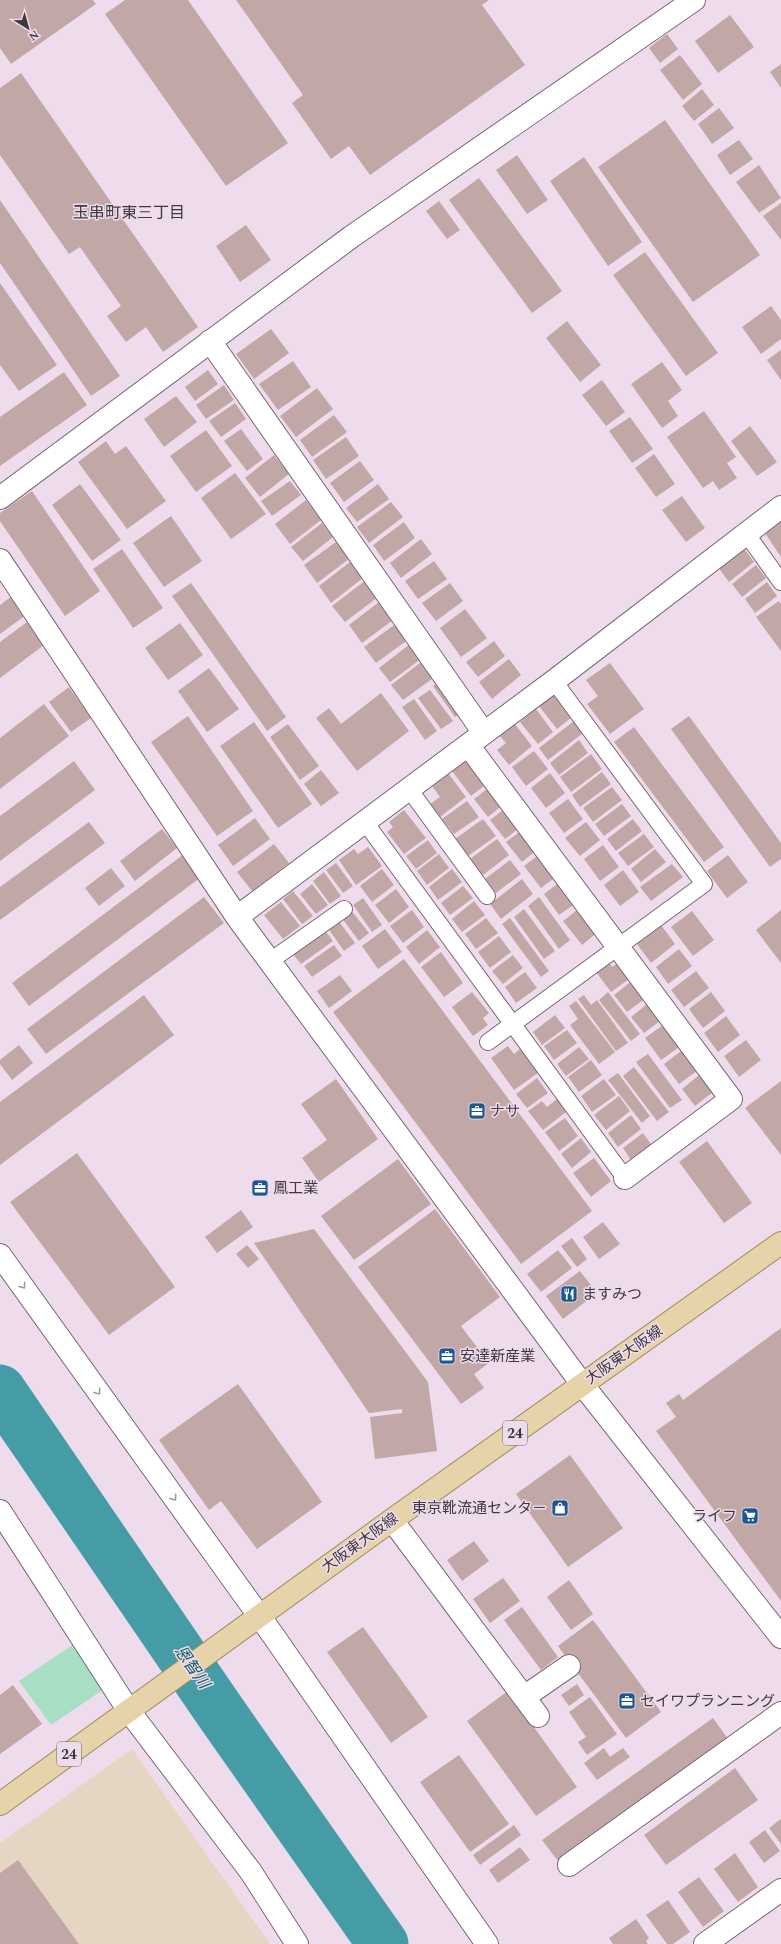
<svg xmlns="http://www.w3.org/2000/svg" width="781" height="1944" font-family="Spectral,'Noto Sans JP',serif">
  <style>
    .industrial { fill: #e5d6c3 }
    .green { fill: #a8dec4 }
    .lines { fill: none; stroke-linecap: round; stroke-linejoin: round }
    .river { stroke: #459ca6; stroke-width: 51 }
    .building { fill: #c1a8a7 }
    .service-casing { stroke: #796978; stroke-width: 18 }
    .minor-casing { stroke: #796978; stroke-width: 24 }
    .primary-casing { stroke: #a08a5f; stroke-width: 24 }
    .service { stroke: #fff; stroke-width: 16 }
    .minor { stroke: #fff; stroke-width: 22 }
    .primary { stroke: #e6d3a9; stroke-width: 22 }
    .oneway { stroke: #9f9c9f }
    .labels { text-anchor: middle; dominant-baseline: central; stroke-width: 3; stroke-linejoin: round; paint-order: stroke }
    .shield { fill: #eedcec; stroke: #746973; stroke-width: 1 }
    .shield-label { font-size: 14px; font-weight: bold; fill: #3f383f }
    .poi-label { font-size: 15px; fill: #3f383f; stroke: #eedcec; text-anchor: start }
    .street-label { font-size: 15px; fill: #3f383f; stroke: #eedcec }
    .neighbourhood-label { font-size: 16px; fill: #3f383f; stroke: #eedcec }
    .water-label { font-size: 16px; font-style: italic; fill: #0e5a61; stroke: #eedcec }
  </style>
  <rect width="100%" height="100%" fill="#eedcec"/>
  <path class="industrial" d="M132,1749l138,195h-270v-101z"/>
  <path class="green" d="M74,1644l30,45 -53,36 -32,-44z"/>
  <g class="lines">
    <path class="river" d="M0,1390l221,323 162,231"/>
  </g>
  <path class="building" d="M0,0h93l3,4 -85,60 -11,-16z
    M125,0h63l100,143 -62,43 -121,-172z
    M236,0h253l-7,5 43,60 -155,110 -21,-29 -18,13 -39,-56 11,-8z
    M730,15l24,32 -36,26 -23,-32z
    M667,34l11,15 -18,14 -11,-15z
    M680,55l22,29 -19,16 -23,-30z
    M781,64v24l-11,-16z
    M21,73l177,254 -35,25 -17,-25 -20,15 -19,-26 14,-10 -41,-59 -11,7 -69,-99v-67z
    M702,89l12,16 -20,16 -12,-15z
    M719,108l15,20 -22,16 -14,-20z
    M665,120l95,135 -67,47 -95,-135z
    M739,140l14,19 -23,16 -13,-20z
    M517,155l31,45 -21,14 -31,-44z
    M584,157l58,85 -34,24 -58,-85z
    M759,165l22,33 -22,15 -23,-31z
    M479,178l83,113 -30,22 -83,-113z
    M0,200l120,176 -29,20 -91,-133z
    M439,201l21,29 -13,9 -21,-28z
    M781,203v37l-18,-24z
    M246,225l25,35 -31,22 -24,-36z
    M645,252l73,101 -32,23 -73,-101z
    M0,283l57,82 -38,26 -19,-26z
    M771,306l10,14v19l-20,15 -19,-27z
    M567,321l34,44 -21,17 -34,-44z
    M271,329l18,24 -35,26 -18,-25z
    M781,350v30l-14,-20z
    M293,361l18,26 -33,23 -19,-26z
    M662,362l20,28 -14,11 10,15 -16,12 -31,-44z
    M208,370l10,14 -23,17 -10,-14z
    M64,372l23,33 -87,61v-49z
    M602,380l23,32 -19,14 -24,-31z
    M224,385l10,15 -28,19 -10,-14z
    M317,388l16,21 -37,28 -16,-21z
    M176,396l21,26 -33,25 -20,-28z
    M235,403l11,16 -25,18 -12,-16z
    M704,411l32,46 -9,6 10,15 -18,12 -6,-9 -10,7 -36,-51z
    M334,415l13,17 -35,25 -12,-17z
    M630,417l23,32 -21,14 -23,-32z
    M750,426l27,36 -20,14 -26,-35z
    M241,429l22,30 -16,12 -23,-30z
    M206,430l26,36 -36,26 -26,-36z
    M346,437l13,19 -33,23 -13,-19z
    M106,441l9,13 11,-8 40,55 -39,28 -49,-67z
    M654,454l21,30 -19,13 -21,-29z
    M274,455l15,19 -29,23 -15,-19z
    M360,461l14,19 -30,22 -14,-19z
    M235,473l31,41 -35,25 -30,-41z
    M290,481l11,14 -29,21 -11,-15z
    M80,484l41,56 -29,21 -40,-56z
    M378,484l11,15 -32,23 -11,-14z
    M32,491l68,100 -35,25 -65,-95v-8z
    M682,496l23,32 -19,14 -24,-32z
    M306,500l15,20 -31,24 -15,-20z
    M391,502l12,15 -34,26 -12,-16z
    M171,516l31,45 -38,26 -31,-44z
    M781,521v36l-16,-24z
    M404,522l11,16 -31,23 -11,-16z
    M322,523l11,14 -30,24 -12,-14z
    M421,539l11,15 -31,24 -11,-15z
    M336,542l13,17 -32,24 -13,-18z
    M743,547l11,15 -25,20 -11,-15z
    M122,549l41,59 -30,20 -40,-59z
    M434,561l13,18 -29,20 -13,-18z
    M350,562l13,16 -32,25 -12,-17z
    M756,565l10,13 -24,19 -10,-13z
    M366,580l12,17 -33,25 -13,-16z
    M767,582l10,14 -22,17 -10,-14z
    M191,583l95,134 -19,14 -95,-135z
    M450,583l13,18 -27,20 -14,-18z
    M12,596l14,19 -26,19v-29z
    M779,601l2,3v47l-25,-34z
    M379,602l14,18 -31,23 -13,-18z
    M465,609l22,29 -26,19 -21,-29z
    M27,622l17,23 -44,33v-36z
    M180,623l23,32 -35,25 -23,-32z
    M397,623l12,16 -33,24 -12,-16z
    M494,641l11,15 -27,21 -12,-15z
    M410,644l11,15 -31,23 -11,-14z
    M509,659l12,16 -29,24 -13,-17z
    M424,660l12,16 -33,24 -12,-15z
    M610,663l34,46 -34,25 -23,-30 11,-8 -12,-16z
    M209,668l30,41 -32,23 -29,-41z
    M441,680l23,32 -9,5 -22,-31z
    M69,687l22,31 -20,14 -22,-30z
    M430,690l23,31 -12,8 -23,-31z
    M381,693l28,38 -52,40 -41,-53 13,-10 12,16z
    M554,694l18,23 -15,12 -18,-23z
    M414,699l23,32 -12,9 -23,-33z
    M44,704l25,32 -69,53v-51z
    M536,709l17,23 -15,12 -18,-22z
    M188,716l65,95 -36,25 -66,-94z
    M689,716l92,127v16l-11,8 -99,-138z
    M574,721l9,12 -35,27 -9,-12z
    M254,722l58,82 -34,24 -58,-82z
    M514,723l18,23 -23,19 -12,-15 9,-7 -7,-8z
    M288,724l31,42 -19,14 -30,-43z
    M634,727l90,120 -20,15 -90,-120z
    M579,740l9,13 -29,22 -9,-12z
    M534,751l14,18 -22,17 -14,-19z
    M591,754l11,15 -31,23 -11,-15z
    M468,758l20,25 -17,13 -19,-25z
    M74,761l21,29 -95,71v-45z
    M321,770l18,23 -18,13 -17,-22z
    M602,772l9,12 -31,23 -8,-12z
    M448,773l18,24 -26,20 -10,-13 10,-7 -8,-11z
    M550,773l15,20 -19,15 -15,-20z
    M492,785l13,18 -17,14 -14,-18z
    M612,787l10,13 -29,22 -10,-14z
    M568,799l15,20 -19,14 -15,-20z
    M467,801l12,16 -25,17 -12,-15z
    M622,804l9,12 -27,20 -9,-12z
    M507,807l15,19 -17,13 -15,-19z
    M404,810l22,28 -22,16 -17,-22 6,-5 -4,-5z
    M255,818l15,21 -37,27 -15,-21z
    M483,819l13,17 -28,20 -13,-17z
    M633,819l9,12 -26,20 -9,-12z
    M89,822l16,21 -105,77v-33z
    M586,822l14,18 -20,16 -15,-18z
    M162,829l15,19 -42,33 -15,-20z
    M522,830l16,19 -16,13 -16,-20z
    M644,834l10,13 -26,19 -10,-13z
    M497,839l12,16 -26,20 -13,-16z
    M428,840l9,13 -21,16 -10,-13z
    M274,844l15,19 -37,28 -15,-19z
    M603,845l16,22 -19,14 -16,-22z
    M368,847l14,19 -26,19 -17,-25 15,-11 4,5z
    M655,849l11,13 -25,20 -10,-13z
    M184,854l17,23 -172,129 -17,-23z
    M439,854l10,14 -22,17 -10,-14z
    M540,854l17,22 -16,12 -17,-22z
    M728,855l20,27 -21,16 -20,-27z
    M510,860l11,14 -25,19 -11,-14z
    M336,863l17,23 -10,7 -17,-23z
    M672,864l11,13 -32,24 -11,-14z
    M111,868l14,18 -26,20 -14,-18z
    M382,869l12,16 -22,17 -12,-16z
    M452,869l10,13 -24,18 -9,-13z
    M623,870l16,22 -19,14 -16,-21z
    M324,872l17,24 -11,8 -17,-23z
    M522,879l11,15 -32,25 -11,-15z
    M561,881l15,22 -17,12 -15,-21z
    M312,884l16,21 -12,9 -16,-20z
    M463,886l10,12 -23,17 -9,-12z
    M396,889l13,18 -20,16 -14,-18z
    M293,891l20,25 -11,8 -19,-25z
    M204,897l20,26 -178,131 -19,-25z
    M539,897l31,43 -11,9 -31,-43z
    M363,898l19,27 -10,7 -19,-27z
    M474,901l11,14 -23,17 -10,-13z
    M281,902l19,24 -17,13 -19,-24z
    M581,907l18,24 -17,14 -19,-24z
    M524,909l31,42 -11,8 -30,-42z
    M351,910l18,23 -10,8 -18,-24z
    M412,910l12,17 -21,16 -13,-17z
    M781,910v53l-25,-33z
    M692,911l22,29 -21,16 -22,-29z
    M486,918l12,15 -22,16 -11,-15z
    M510,918l39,53 -8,6 -39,-53z
    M338,920l17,23 -11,8 -17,-24z
    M661,925l14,19 -24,19 -14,-19z
    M324,929l9,12 -32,23 -9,-11z
    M385,929l17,23 -24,17 -16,-23z
    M427,930l13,17 -21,17 -13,-17z
    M499,936l12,16 -21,16 -12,-16z
    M334,945l8,11 -30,21 -8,-11z
    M679,949l13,17 -24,18 -12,-17z
    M441,952l22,31 -19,14 -23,-30z
    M513,955l10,13 -20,16 -11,-13z
    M404,959l188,252 -71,53 -188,-252z
    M621,961l11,16 -21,15 -15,-20 13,-10 3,5z
    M696,971l13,17 -25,19 -13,-17z
    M525,972l12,16 -21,15 -11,-16z
    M340,975l12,16 -23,17 -12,-17z
    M634,979l13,18 -20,15 -13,-17z
    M472,992l17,21 -6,5 5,7 -15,11 -21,-29z
    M608,992l32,42 -9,7 -32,-41z
    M711,992l14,19 -22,17 -14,-19z
    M144,995l30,40 -174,130v-63z
    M584,995l7,10 6,-5 31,43 -12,8 -38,-52z
    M576,1001l39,51 -16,12 -29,-39 8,-6 -9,-13z
    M651,1001l13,17 -20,15 -13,-16z
    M555,1015l10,13 -23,17 -9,-13z
    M726,1016l14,19 -22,17 -14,-19z
    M666,1023l16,22 -21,15 -16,-22z
    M567,1030l10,13 -23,17 -10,-14z
    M746,1040l15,20 -22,17 -15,-21z
    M19,1045l14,18 -21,17 -12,-16v-4z
    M508,1046l6,8 6,-5 18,24 -24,17 -23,-32z
    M579,1047l10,12 -23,17 -9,-12z
    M685,1048l16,20 -22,16 -15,-20z
    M648,1054l34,46 -12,8 -34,-46z
    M591,1060l11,15 -23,17 -11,-15z
    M634,1067l35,45 -12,9 -34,-45z
    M703,1072l14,17 -22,17 -13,-17z
    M618,1073l32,43 -8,7 -34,-43z
    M537,1078l11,15 -21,15 -11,-14z
    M336,1079l42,60 -59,43 -17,-24 25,-18 -26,-36z
    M604,1079l12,16 -24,17 -11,-16z
    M781,1081v74l-36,-47z
    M619,1096l11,15 -24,19 -12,-15z
    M557,1099l9,13 -23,18 -15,-19 14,-10 5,6z
    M631,1115l10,14 -23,18 -10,-14z
    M565,1118l13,18 -19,15 -14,-19z
    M643,1133l10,14 -20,16 -10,-15z
    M581,1138l10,14 -19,16 -11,-14z
    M707,1141l45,62 -28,20 -45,-61z
    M77,1153l98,134 -66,48 -99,-133z
    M594,1158l17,23 -20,16 -18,-24z
    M398,1159l33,45 -77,56 -33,-44z
    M435,1209l65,88 -39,29 28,37 -15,11 10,14 -23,16 -103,-137z
    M241,1210l12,17 -36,26 -12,-16z
    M603,1222l17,22 -21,15 -16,-22z
    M314,1229l114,153 9,69 -62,8 -5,-42 32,-4v-4l-33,4 -115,-170z
    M572,1238l15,21 -10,8 -16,-21z
    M247,1245l12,14 -11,9 -12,-14z
    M558,1250l14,18 -31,24 -14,-18z
    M580,1271l17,22 -34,26 -17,-23z
    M781,1328v273l-125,-170 20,-14 -10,-14 13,-9 4,6z
    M238,1384l84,118 -65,47 -36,-48 -12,9 -50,-70z
    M570,1455l53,73 -55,39 -52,-73z
    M474,1541l15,20 -27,20 -15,-21z
    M503,1578l17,23 -30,22 -17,-24z
    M569,1580l24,34 -22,16 -24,-33z
    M522,1607l36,50 -17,13 -37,-50z
    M593,1620l68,92 -35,26 -68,-92z
    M363,1627l65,90 -37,26 -64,-91z
    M577,1684l7,11 -15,11 -8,-11z
    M13,1685l29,39 -42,30v-59z
    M508,1691l69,96 -41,29 -69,-95z
    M590,1697l27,37 -30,21 -9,-13 8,-5 -17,-25z
    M713,1718l15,21 -170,122 -16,-21z
    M604,1748l6,9 13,-9 7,9 -33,23 -13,-17z
    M459,1755l50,69 -39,28 -50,-70z
    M735,1768l23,32 -92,65 -22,-30z
    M781,1819v25l-12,-16z
    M514,1825l7,10 -41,30 -7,-10z
    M765,1830l15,21 -16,12 -15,-21z
    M520,1847l10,13 -32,23 -9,-13z
    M735,1853l23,34 -20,15 -24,-33z
    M18,1860l61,84h-79v-71z
    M699,1877l25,34 -21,16 -25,-35z
    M668,1900l22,32 -17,12h-6l-21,-29z
    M636,1919l13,19 -3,3 2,3h-35l-4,-6z"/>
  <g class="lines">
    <g class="service-casing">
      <path id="service" d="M746,533l35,49
        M409,789l78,107
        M365,822l260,356
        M270,961l74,-52
        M488,1042l216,-158 -150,-203"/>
    </g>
    <g class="minor-casing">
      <path id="minor" d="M210,341l274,392
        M0,498l351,-261 343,-237
        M0,560l237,357 345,467 199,253
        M468,745l263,354 -106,79
        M237,917l317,-236 227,-174
        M0,1255l275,383 212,306
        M0,1511l129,200 122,161 46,72
        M392,1520l146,196
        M524,1697l45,-31
        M569,1865l212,-152
        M705,1944l76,-54"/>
    </g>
    <g class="primary-casing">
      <path id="primary" d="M0,1804l392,-284 389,-277"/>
    </g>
    <use href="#service" class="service"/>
    <use href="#minor" class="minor"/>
    <use href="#primary" class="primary"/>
  </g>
  <defs><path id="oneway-chevron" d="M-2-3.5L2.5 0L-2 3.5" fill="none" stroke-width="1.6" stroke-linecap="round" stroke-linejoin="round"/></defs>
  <g class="oneway">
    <use href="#oneway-chevron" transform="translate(23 1286) rotate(54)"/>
    <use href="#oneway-chevron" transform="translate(98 1392) rotate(54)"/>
    <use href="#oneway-chevron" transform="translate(174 1498) rotate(54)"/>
  </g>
  <defs>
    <g id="office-square" transform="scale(0.9)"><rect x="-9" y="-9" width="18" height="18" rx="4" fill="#1c588f" stroke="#eedcec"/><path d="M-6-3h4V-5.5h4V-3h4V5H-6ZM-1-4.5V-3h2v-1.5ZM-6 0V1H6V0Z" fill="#fff"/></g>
    <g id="restaurant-square" transform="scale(0.9)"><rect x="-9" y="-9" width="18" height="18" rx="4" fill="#1c588f" stroke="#eedcec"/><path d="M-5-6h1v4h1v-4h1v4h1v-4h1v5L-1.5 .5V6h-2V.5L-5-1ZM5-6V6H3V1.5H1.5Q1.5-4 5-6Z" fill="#fff"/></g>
    <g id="shop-square" transform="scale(0.9)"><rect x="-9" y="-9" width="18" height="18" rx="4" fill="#1c588f" stroke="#eedcec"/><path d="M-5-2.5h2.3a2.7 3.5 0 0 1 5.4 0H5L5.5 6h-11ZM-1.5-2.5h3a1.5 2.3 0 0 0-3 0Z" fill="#fff"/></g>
    <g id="supermarket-square" transform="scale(0.9)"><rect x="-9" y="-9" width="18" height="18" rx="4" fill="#1c588f" stroke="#eedcec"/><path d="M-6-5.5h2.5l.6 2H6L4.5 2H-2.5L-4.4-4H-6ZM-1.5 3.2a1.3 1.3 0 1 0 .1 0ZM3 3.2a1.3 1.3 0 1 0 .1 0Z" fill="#fff"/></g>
  </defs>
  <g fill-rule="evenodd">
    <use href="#office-square" x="477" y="1111"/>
    <use href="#office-square" x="260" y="1188"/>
    <use href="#restaurant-square" x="569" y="1294"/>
    <use href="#office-square" x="447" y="1356"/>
    <use href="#shop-square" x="560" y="1508"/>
    <use href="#supermarket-square" x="750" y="1516"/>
    <use href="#office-square" x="627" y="1701"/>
  </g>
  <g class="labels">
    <g class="shield">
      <rect x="503" y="1421" width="24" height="24" rx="3"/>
      <rect x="57" y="1742" width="24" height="24" rx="3"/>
    </g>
    <g class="shield-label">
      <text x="515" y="1433">24</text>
      <text x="69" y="1754">24</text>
    </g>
    <g class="poi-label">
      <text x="490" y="1111">ナサ</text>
      <text x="273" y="1188">鳳工業</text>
      <text x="582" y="1294">ますみつ</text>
      <text x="460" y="1356">安達新産業</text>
      <text x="547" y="1508" text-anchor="end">東京靴流通センタ－</text>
      <text x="737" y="1516" text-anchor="end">ライフ</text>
      <text x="640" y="1701">セイワプランニング</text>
    </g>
    <g class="street-label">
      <text transform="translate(624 1355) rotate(-35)">大阪東大阪線</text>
      <text transform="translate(360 1543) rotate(-36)">大阪東大阪線</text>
    </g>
    <g class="neighbourhood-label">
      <text x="129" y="213">玉串町東三丁目</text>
    </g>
    <g class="water-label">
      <text transform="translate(192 1667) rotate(55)">恩智川</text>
    </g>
  </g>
  <g transform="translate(28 28) rotate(143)" stroke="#eedcec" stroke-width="3" paint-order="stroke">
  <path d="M0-3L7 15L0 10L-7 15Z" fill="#3f383f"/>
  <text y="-6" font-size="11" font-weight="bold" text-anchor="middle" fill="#3f383f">N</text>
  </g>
</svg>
